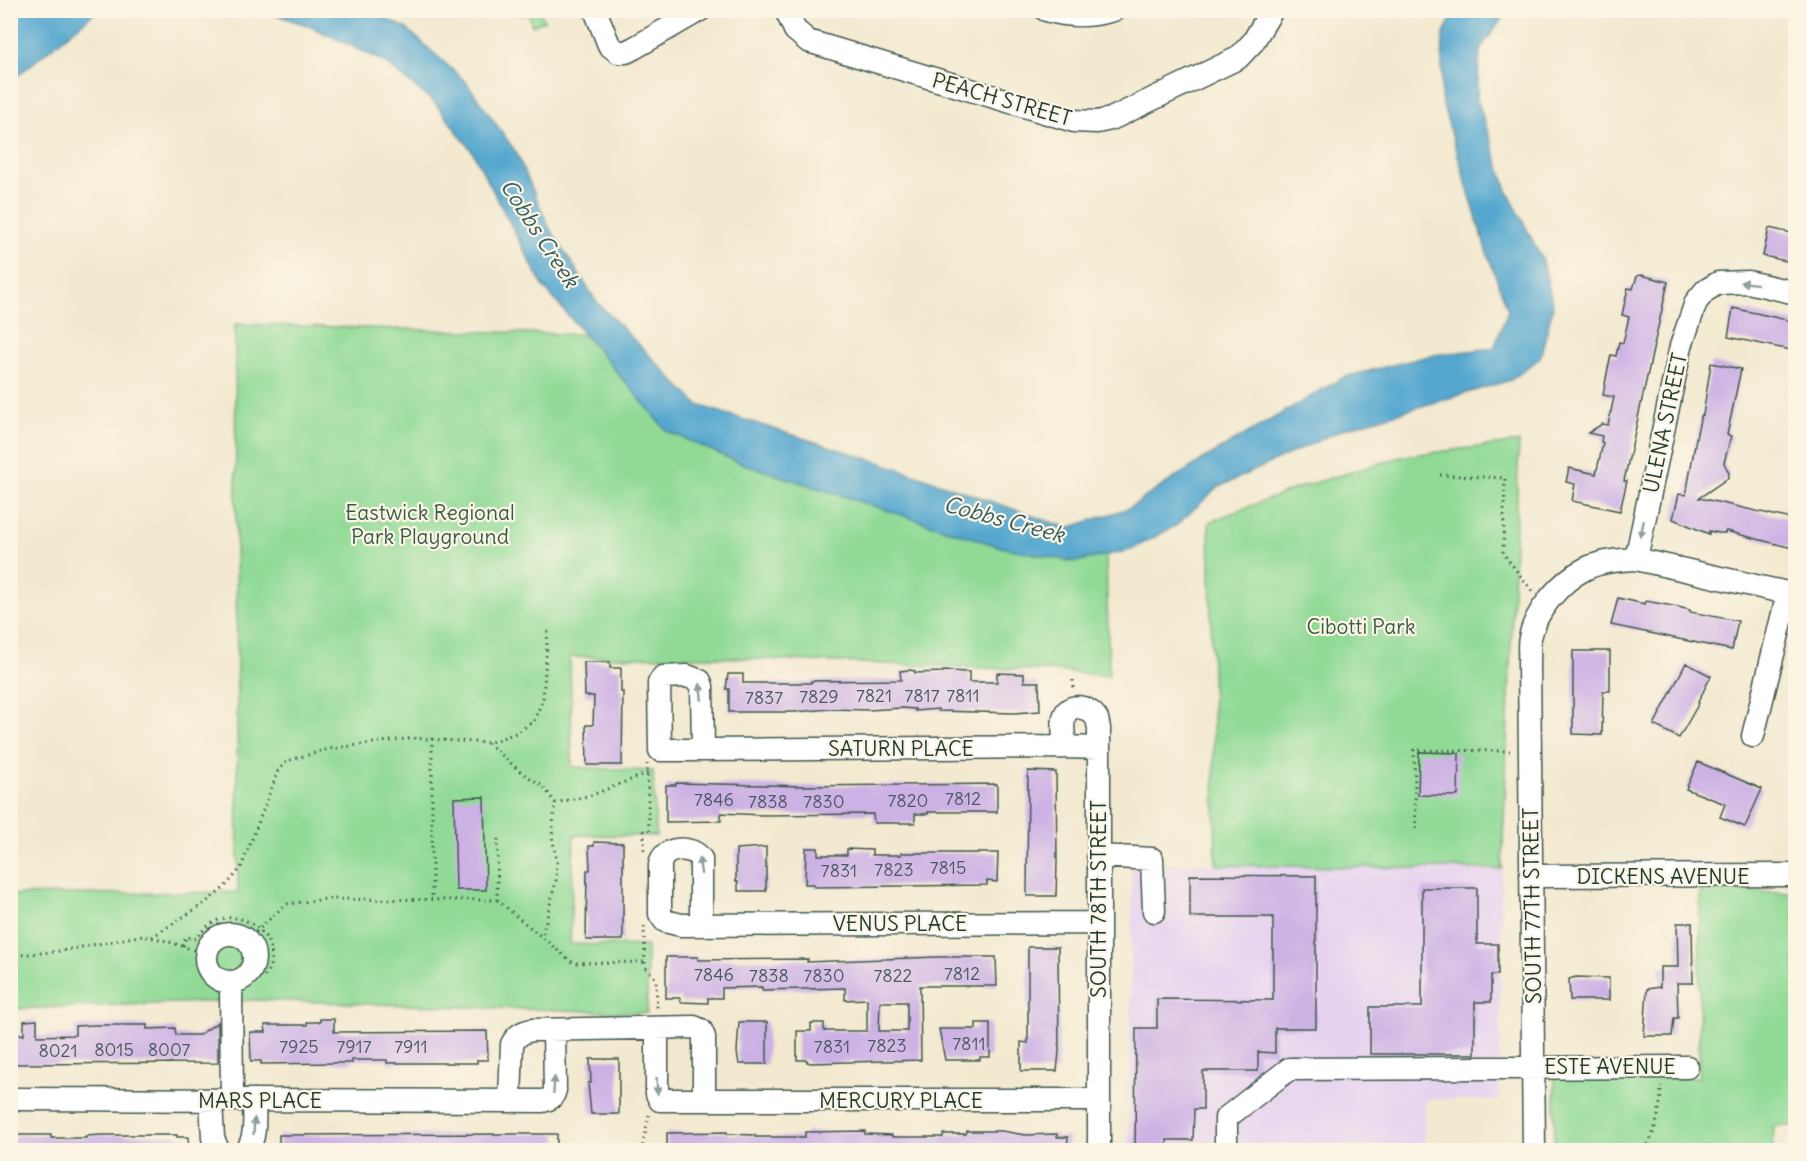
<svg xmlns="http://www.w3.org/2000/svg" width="1806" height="1161" font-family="Delius,sans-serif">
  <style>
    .built { fill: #e6d3f0 }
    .green { fill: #90da96; stroke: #588c65; stroke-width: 1.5 }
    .water { fill: #54a7cf; stroke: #3a7282; stroke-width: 1.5 }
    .building { fill: #ccb1e5; fill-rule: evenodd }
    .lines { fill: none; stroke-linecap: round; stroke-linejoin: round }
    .minor-casing { stroke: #3f574b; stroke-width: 25 }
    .path { stroke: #3f574b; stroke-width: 3; stroke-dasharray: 1.5 4.5; stroke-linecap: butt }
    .minor { stroke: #fff; stroke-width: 22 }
    .oneway { fill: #8f9e9a }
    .labels { text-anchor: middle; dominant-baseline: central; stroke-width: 4.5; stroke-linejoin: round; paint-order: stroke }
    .number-label { font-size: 18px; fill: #4a5a60 }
    .street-label { font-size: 21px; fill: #1f3d34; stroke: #fcf5e5 }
    .park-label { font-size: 21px; fill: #365c48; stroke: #fcf5e5 }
    .water-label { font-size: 22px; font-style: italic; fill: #2f5d62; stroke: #fcf5e5 }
  </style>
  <rect width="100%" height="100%" fill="#fcf5e5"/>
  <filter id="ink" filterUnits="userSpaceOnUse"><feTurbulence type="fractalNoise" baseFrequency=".0167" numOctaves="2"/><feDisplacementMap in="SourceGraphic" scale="12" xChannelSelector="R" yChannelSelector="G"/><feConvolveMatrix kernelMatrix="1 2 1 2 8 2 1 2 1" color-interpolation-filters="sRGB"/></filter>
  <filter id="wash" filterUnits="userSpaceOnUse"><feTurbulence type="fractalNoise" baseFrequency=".008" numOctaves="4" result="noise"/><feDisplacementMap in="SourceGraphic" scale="24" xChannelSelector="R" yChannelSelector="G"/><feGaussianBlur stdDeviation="1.35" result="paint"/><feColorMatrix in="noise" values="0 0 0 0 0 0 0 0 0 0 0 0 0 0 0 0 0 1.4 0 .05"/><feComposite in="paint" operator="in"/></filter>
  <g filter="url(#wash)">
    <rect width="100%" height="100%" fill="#f3e9d0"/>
    <path class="built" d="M1132,863l370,6 -3,231 -74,-1 -1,48 -174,-3 -1,6h-120z"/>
    <path class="green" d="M520,11h20l4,10 -12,5 -4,-13 -7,2z
      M235,324l361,11 96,105 414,115 3,121 -51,-5 -346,-14h-142l2,110 81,4 3,65 -82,-1 -4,109 77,2v67l-389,-13 -247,9 -1,-114 228,-3z
      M1519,442l-17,427 -286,-4 -7,-343 86,-33 109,-33z
      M1700,891l95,1v234h-21l-1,24h-219l1,-74 144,1z"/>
    <path class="water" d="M11,10h86v1l-86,70z
      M265,11h106l36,18 59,53 50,70 33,75 47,74 102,104 184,58 186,65 61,-20 76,-50 139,-81 89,-22 61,-7 14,-38 -22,-60 -45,-151 2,-63 11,-25h56l-4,2 -26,36 -3,50 30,91 36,71 10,46 -13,51 -29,22 -168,49 -126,59 -40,37 -46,25 -56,12 -74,-15 -261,-84 -73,-32 -124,-145 -71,-135 -36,-47 -53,-43 -74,-35z"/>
    <g id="blocks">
      <path class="building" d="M1769,228l27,6v29l-33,-7z
        M1641,275l27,7 -44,199h3l-7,30 -48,-10 3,-17 -9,-2 3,-14 27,6 7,-31 -2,-1 1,-6 -14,-3 14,-9 6,1 6,-28 -11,-2 5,-27 3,-13 5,1 3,-14 4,1 6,-26 -7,-2 6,-27 5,1 4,-13z
        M1733,308l63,14v29l-68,-14z
        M1711,363l30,6 -14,66 4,1 -7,27 5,10 -1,5 -29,20 97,22v29l-70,-18 -1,2h-6l-10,-2v3l-36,-15 6,-25 7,1 11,-62 4,-18h2z
        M1618,598l27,6 1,-3 32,6 12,3v2l48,9 -6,29 -121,-25z
        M1573,651h37v40h-7l-1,44 -29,-1z
        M584,662h26v6h11v24h2l-1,73h-35l-1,-40h7l1,-29h-9z
        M1686,663l25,13 -13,26 1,1 -20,35 -25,-13z
        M909,670l6,1v2l28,-1v-1l26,1v10h28v-9l27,1v8h15l1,29 -25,2 -77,-2v-2l-23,2v-2l-14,-1 -32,2 -39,-1 -35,3h-66v-23h-3l2,-15h15v9h68v-2l90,-1 -1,-9z
        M1419,752l40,1 -1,43 -40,-1z
        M1698,762l64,27 -17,38 -25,-10 5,-13 -39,-15z
        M1028,771l28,1 1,90 -1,34h-29z
        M676,783l127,3 194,-2v28h-69v2h-13v9h-41l-1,-9 -111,1 -41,-2v8l-55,1v-37h10z
        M484,797l2,93h-30l-2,-92z
        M594,842l29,1v97h-37l1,-70h3l-1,-24h5z
        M766,847v44h-28v-9l-2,-1v-32z
        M806,848h12v7h29v-6l25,1v5h29v-2h97l-1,29 -10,-1v4l-173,2v-3h-9z
        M1190,875l126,1v152h-41v25l-17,-1v19h-55v38h-9l-1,31h-26v10h-32l1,-122h21v-29l116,1v-83h-83z
        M1422,888h55v56h21v31h-7v27h-16v52h-105v-47h52z
        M1677,923h15l1,60h-16l1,35h-4l-2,18h-28l3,-47 13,-2v-20h18z
        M1028,947h30l1,105 -2,19h-36v-29l7,1z
        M666,957h32v3l110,-1 -1,3 130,-5h59l1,29h-77l1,74 -110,3 -4,-1v-2h-10v-29h14v-8h13v8h43v-32l-22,1v-12l-83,2v-3l-40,1v10h-14v5l-27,-1 -1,-4h-14zM880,1002h27v29h-28z
        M1576,977l33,1v22h-39l-1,-21z
        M320,1019h14v13l153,-1 1,29h-11v3h-90v-3h-35v3h-17l-74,1v-3h-10l-1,-29h16l-1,-7h42v-3h13z
        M37,1020v16l38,-1v-9l19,-1h53v4l28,-1 1,7h23l19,-13v41l-208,1 1,-32 13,3v-14z
        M739,1022h28v42h-28l-2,-12z
        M976,1023h14v34h-10v3h-35l-6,-31h37z
        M590,1059h29v55h-28l-3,-31h3z
        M865,1131v3l27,1v2h51v-3h23l1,-3h35l23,4 32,-1v3h11l-1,13h-400v-17l60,-1v2l28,1v2h50v-5z
        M529,1134h28v16h-278v-15z
        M15,1135h36v3h35v-2l15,-1h76v2h11l1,13h-179v-12h5z"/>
    </g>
  </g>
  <g filter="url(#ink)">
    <use href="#blocks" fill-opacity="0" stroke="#3f574b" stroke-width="1.5"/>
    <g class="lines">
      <g class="minor-casing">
        <path id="minor" d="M595,10l14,35 9,7h8l8,-4 66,-38
          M786,10l9,20 13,11 266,80 23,1 14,-3 127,-61 15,-16 19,-32
          M1046,10c24,7 44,7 67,0
          M1636,559l45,-213 15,-44 9,-11 13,-8 30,-1 48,11
          M1753,736l35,-143
          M1065,747c-1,-9 -3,-20 -1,-29 3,-17 26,-12 33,1 1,3 1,6 2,9v422
          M703,750l-1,-64 -2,-5 -13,-5 -24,1 -4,6 1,67h43l362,-3 34,1
          M1098,856l54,3 2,52
          M1531,876l265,-1
          M701,924v-65c-8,-14 -39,-13 -41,6v49l5,7 16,4 417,-2
          M206 958a24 24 0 1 1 48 0a24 24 0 1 1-48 0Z
          M231,982l1,118
          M657,1028v66l3,6h438
          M10,1099l533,2c7,-2 10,-3 12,-11l-1,-60
          M211,1100l2,38 5,12
          M510,1100l2,-56c5,-9 10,-12 20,-14l162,-3 7,3 3,7v63
          M247,1150c10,-14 7,-33 7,-50
          M1226,1150v-32l63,-49 398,-2
          M1534,1150l-5,-488c1,-8 -1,-17 1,-24 5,-27 31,-57 55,-69 16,-8 34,-9 51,-10l160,36"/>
      </g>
      <path class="path" d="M1440,475l65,3 -2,75 29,38
        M1073,680v10
        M432,738v162
        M488,743l33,29 23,15 11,16 -3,33 5,26 -1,18 -14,57
        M555,803l37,-8 56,-22
        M1416,829l-2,-79 96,1
        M644,850v-19h5l-2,-67
        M497,900l76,63 72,-1
        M644,926l1,41 11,12 1,29
        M152,937l53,-34 19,-15 17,-20 37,-97 9,-10 41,-12 85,-11 75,5 28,-10 18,-12 9,-22 5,-70
        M247,940l39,-36 40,-5 171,1 1,-65
        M183,946l3,-9 10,2c34,-51 97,1 68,38
        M10,956l51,-5 78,-15c24,2 46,11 68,19
        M645,1150l-3,-2 7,-33
        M1645,1150c11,-18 16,-43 16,-64"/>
      <use href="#minor" class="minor"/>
    </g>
    <defs><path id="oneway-solid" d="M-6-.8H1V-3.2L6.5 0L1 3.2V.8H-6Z" transform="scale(1.5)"/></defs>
    <g class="oneway">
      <use href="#oneway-solid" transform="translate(1749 283) rotate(-173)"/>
      <use href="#oneway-solid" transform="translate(1642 529) rotate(102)"/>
      <use href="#oneway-solid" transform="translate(701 692) rotate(-96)"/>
      <use href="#oneway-solid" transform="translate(700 866) rotate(-98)"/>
      <use href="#oneway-solid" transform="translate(554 1085) rotate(-86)"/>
      <use href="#oneway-solid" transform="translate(657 1086) rotate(87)"/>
      <use href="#oneway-solid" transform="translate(254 1126) rotate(-87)"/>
    </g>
  </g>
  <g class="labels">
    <g class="number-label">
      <text x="874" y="695">7821</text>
      <text x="922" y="695">7817</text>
      <text x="963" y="695">7811</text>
      <text x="819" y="696">7829</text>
      <text x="764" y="697">7837</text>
      <text x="963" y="798">7812</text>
      <text x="714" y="799">7846</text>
      <text x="908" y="800">7820</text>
      <text x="768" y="801">7838</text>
      <text x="824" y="801">7830</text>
      <text x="948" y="867">7815</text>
      <text x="894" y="869">7823</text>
      <text x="839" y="870">7831</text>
      <text x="962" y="973">7812</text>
      <text x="714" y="974">7846</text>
      <text x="769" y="975">7838</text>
      <text x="824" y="975">7830</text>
      <text x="893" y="975">7822</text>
      <text x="969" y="1043">7811</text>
      <text x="887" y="1045">7823</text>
      <text x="299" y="1046">7925</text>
      <text x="354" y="1046">7917</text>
      <text x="411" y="1046">7911</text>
      <text x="832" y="1046">7831</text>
      <text x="114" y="1049">8015</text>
      <text x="169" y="1049">8007</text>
      <text x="58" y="1050">8021</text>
    </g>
    <g class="street-label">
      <text transform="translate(1002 99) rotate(16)">PEACH STREET</text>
      <text transform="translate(1665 423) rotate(-78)">ULENA STREET</text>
      <text x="901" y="748">SATURN PLACE</text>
      <text x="1663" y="876">DICKENS AVENUE</text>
      <text transform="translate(1098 899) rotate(-90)">SOUTH 78TH STREET</text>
      <text transform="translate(1532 906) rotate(-91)">SOUTH 77TH STREET</text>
      <text x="900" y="923">VENUS PLACE</text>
      <text x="1610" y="1066">ESTE AVENUE</text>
      <text x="260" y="1100">MARS PLACE</text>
      <text x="901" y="1100">MERCURY PLACE</text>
    </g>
    <g class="park-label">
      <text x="430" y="512">Eastwick Regional<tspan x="430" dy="24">Park Playground</tspan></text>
      <text x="1361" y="626">Cibotti Park</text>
    </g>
    <g class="water-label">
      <text transform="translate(540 233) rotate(57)">Cobbs Creek</text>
      <text transform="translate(1004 519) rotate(15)">Cobbs Creek</text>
    </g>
  </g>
  <rect width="1806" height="1161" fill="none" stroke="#fcf5e5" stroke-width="36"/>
</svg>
